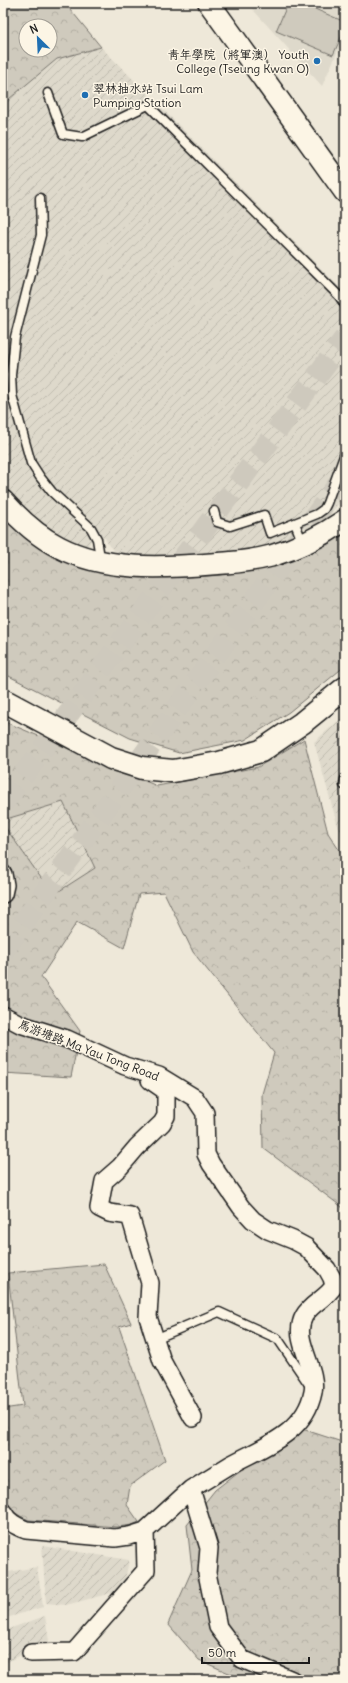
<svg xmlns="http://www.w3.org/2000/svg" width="348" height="1683" font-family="Delius,'LXGW WenKai TC',sans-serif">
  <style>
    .built { fill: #ded9cb }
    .industrial { fill: url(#industrial-furrows) }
    .forest { fill: url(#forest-crowns); stroke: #76736c; fill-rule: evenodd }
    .garden { fill: #cfcabd; stroke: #76736c }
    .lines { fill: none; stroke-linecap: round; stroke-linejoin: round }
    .trunk-tunnel { stroke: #cec9bd; stroke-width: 22; stroke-dasharray: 22 11; stroke-linecap: butt }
    .service-casing { stroke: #1c1c1c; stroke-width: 11 }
    .minor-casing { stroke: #1c1c1c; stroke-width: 20 }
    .tertiary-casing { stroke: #1c1c1c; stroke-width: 24 }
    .primary-casing { stroke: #1c1c1c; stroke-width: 25 }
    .service { stroke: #fcf5e5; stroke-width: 8 }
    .minor { stroke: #fcf5e5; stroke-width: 17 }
    .tertiary { stroke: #fcf5e5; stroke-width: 21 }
    .primary { stroke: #fcf5e5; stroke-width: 22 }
    .poi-dot { fill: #1f6fb2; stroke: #fcf5e5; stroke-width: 1.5 }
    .labels { text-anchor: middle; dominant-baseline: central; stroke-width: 3; stroke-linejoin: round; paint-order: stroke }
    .poi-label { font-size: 12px; fill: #1c1c1c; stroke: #fcf5e5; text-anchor: end }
    .street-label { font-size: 12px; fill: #1c1c1c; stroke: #fcf5e5 }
  </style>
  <defs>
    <pattern id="industrial-furrows" width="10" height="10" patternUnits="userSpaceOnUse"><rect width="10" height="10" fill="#ded9cb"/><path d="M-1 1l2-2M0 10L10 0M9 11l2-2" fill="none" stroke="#bebaae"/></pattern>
    <pattern id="forest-crowns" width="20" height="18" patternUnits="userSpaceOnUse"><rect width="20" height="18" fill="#cfcabd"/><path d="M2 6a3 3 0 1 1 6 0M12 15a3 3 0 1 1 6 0" fill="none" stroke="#b1ada2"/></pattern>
  </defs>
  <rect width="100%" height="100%" fill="#eee8d9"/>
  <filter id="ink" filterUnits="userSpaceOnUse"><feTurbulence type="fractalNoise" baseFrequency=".025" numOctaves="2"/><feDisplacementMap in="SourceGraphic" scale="8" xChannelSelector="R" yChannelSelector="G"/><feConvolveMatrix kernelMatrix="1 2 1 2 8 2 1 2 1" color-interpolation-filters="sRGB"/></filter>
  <g filter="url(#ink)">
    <path class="built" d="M247,3h98v32l-23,51z"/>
    <path class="industrial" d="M101,47l244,246v199l-2,7 -28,32 -7,-3 -19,7 -5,7 -15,5 -36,6 -76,4 -31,-2 -11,-4 -6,-5 -4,-8 -14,2 -3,7 -27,-9 -24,-15 -34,-38v-381l54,-45z
      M345,715v123l-7,-11 -24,-85z
      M63,802l32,66 -42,28 -50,-72v-4z
      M42,1546l87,14 -6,30 -57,15 -20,-2z
      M37,1567l6,40 -40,12v-46z
      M45,1616l4,25 -46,23v-33z
      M187,1673l29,7h-27z"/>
    <path class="forest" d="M3,3h62l36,44 -44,12 -54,45zM26,26h24v24h-24z
      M3,518c58,50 100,62 176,59 17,-1 39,0 55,-5 37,-11 74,-28 111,-42v136l-56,46 -44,28 -66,13 -49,-15 -127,-65z
      M3,721l154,65 101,-19 46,-28 24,94 17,26v356l-3,-8 -79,-59 -1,-54 12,-41 -81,-101 -29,-60 -25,2 -15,54 -47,-26 -36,55 39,54 -9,46 -68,-4v-249l50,71 42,-27 -32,-66 -60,18z
      M104,1264l27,59 -12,4 46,133 -35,26 -3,19 12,17 -7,3 -15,2 -88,-7c-13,-5 -20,-11 -26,-23v-88l20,-3 -15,-133z
      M296,1427l49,16v237h-100l-46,-20 -31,-36 24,-54 -5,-45 28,-35z"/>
    <path class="garden" d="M288,3h13l44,19v7l-12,26 -57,-24z"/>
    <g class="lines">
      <path class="trunk-tunnel" d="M3,803l342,-465
        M3,951l342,-476"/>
      <g class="service-casing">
        <path id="service" d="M48,93l15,41 19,3 66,-32 191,191 6,9
          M40,198l1,37 -26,102 -4,38 1,20 19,68 9,14 12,15 39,36 6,11 2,12 -3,9
          M214,511l3,11 13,4 34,-11 6,18 47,-19 7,-5 3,-6 18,-50
          M295,523l8,21
          M344,785l1,-6
          M155,1339l64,-27 59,27 32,47"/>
      </g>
      <g class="minor-casing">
        <path id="minor" d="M3,874l2,11 -2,9
          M3,1015l17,9 47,15 58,27 34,10 36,22 10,15 1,41 5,10 30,43 12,13 15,10 25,10 13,7 21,22 5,9 2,8c-8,13 -23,17 -30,30 -13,24 14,51 9,76 -8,42 -51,55 -83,73 -13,8 -26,16 -39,24l18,59 -2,25 11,54 24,32 50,21
          M150,1080l16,11v25l-4,7 -25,24 -17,20 -16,14 -5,27 10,5 21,3 20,67 -2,34 14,44 31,57
          M3,1512c5,10 13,14 23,18l89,8 14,-2 16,-5 46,-42
          M31,1653l43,-1 72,-82 -1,-39"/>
      </g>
      <g class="tertiary-casing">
        <path id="tertiary" d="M209,3l136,189
          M3,501c17,19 34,35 56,46 46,24 102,21 152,17 20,-1 41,-3 60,-8 27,-8 51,-20 74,-36"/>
      </g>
      <g class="primary-casing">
        <path id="primary" d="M3,700l108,58 31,10 31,3 46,-8 42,-12 41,-28 43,-35"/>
      </g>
      <use href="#service" class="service"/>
      <use href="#minor" class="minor"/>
      <use href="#tertiary" class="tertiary"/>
      <use href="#primary" class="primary"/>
    </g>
  </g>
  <g class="poi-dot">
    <circle cx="317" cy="61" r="4"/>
    <circle cx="85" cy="95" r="4"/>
  </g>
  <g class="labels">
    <g class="poi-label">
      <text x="309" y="54">青年學院（將軍澳） Youth<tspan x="309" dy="14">College (Tseung Kwan O)</tspan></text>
      <text x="93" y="88" text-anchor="start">翠林抽水站 Tsui Lam<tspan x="93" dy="14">Pumping Station</tspan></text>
    </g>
    <g class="street-label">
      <text transform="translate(89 1050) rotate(21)">馬游塘路 Ma Yau Tong Road</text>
    </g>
  </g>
  <rect width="348" height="1683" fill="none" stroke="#fcf5e5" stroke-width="16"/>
  <rect x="8" y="8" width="332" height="1667" fill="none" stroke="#1c1c1c" stroke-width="1.5" filter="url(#ink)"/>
  <g transform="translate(38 38) rotate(336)"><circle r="19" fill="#fcf5e5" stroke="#a29e95"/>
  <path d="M0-3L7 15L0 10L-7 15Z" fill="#1f6fb2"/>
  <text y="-6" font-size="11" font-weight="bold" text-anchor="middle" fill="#1c1c1c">N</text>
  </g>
  <path d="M202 1657v6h107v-6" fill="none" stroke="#1c1c1c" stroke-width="2"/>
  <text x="208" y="1657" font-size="12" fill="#1c1c1c" stroke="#fcf5e5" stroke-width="3" paint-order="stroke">50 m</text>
</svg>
